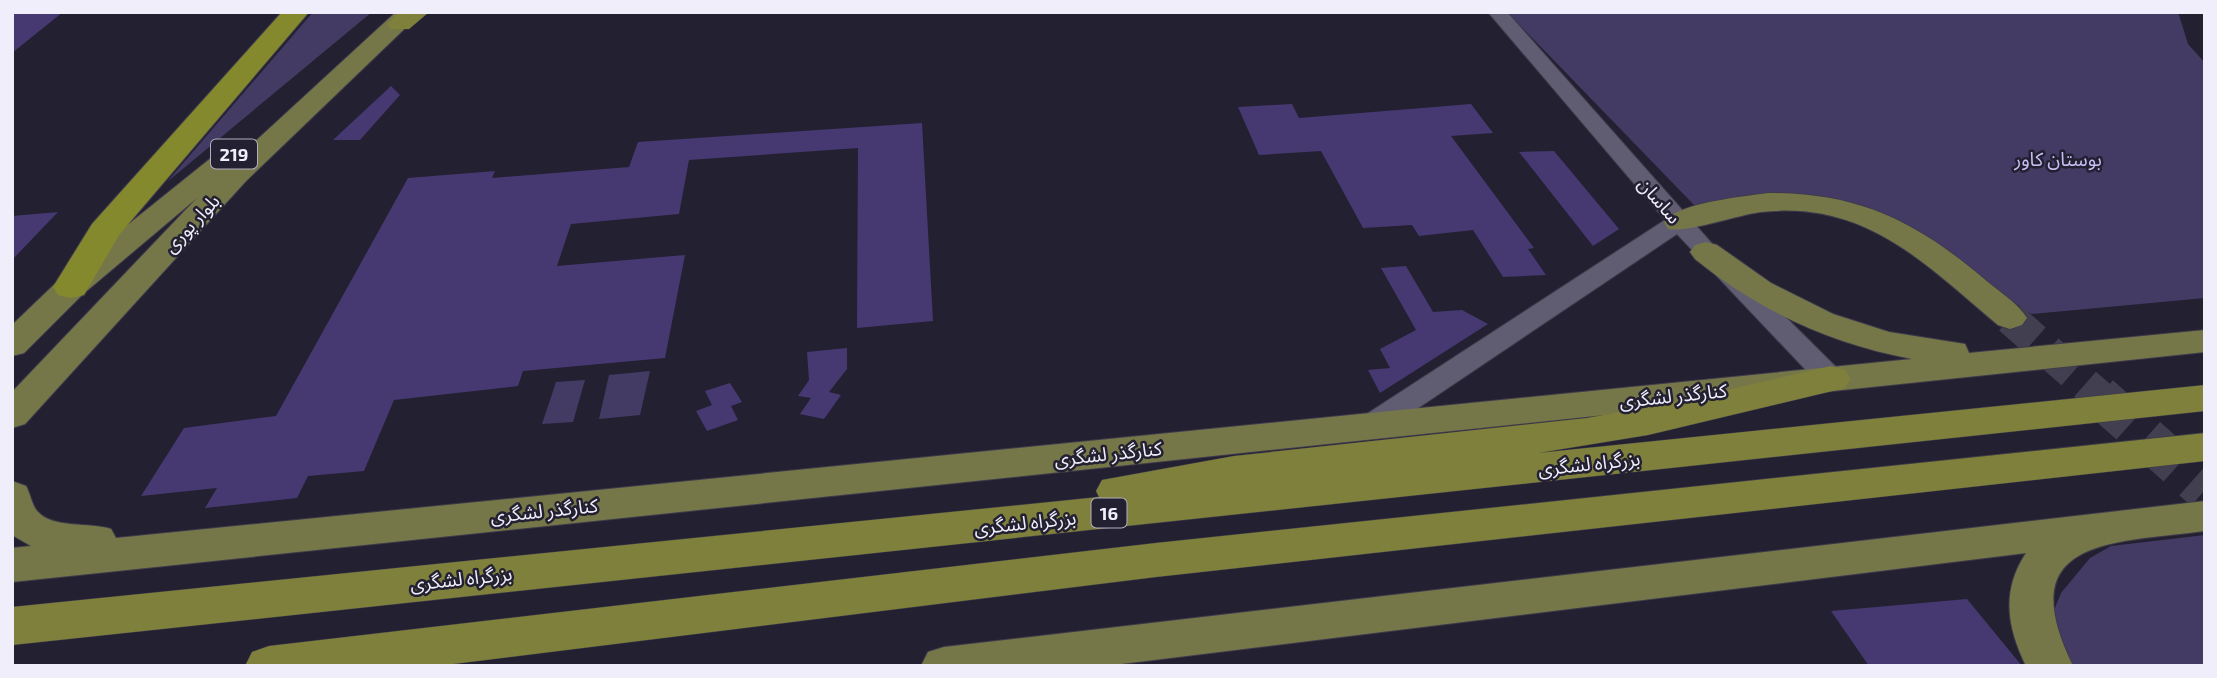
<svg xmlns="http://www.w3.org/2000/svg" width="2217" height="678" font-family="'Exo 2','Noto Sans Arabic',sans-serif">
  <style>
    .green { fill: #433b64 }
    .building { fill: #463971 }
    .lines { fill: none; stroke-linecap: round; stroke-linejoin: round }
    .primary-tunnel-far1 { stroke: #423f50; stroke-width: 33; stroke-dasharray: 33 17; stroke-linecap: butt }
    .primary-tunnel { stroke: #423f50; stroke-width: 42; stroke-dasharray: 42 21; stroke-linecap: butt }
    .tertiary-casing { stroke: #3f3b4b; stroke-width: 2 }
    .primary-casing { stroke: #3f3b4b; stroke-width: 2 }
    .trunk-casing { stroke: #3f3b4b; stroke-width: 1 }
    .motorway-casing { stroke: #3f3b4b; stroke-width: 2 }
    .tertiary { fill: #605d72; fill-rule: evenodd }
    .primary { fill: #767749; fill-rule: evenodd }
    .trunk { fill: #7e803c; fill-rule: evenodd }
    .motorway { fill: #85892e; fill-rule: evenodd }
    .labels { text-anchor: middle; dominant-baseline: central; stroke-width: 5; stroke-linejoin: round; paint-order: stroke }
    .shield { fill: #232032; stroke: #b2b0be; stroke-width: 2 }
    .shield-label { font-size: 18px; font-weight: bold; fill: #efeefa }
    .park-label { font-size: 19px; fill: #c8c0f5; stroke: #232032 }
    .street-label { font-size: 19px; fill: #efeefa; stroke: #232032 }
  </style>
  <rect width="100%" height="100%" fill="#232032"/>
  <path class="green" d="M313,12h59l-205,170z
    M1507,12h671l10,32 17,19v235l-174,16 -101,-68 -84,-41 -151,1z
    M650,371l-10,44 -41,4 10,-44z
    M585,380l-12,42 -31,2 14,-42z
    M2205,535v131h-143l-9,-53 8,-20 29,-35 21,-12z"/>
  <path class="building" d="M12,12h51l-51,41z
    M391,86l9,9 -40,45h-27z
    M1292,104l7,14 172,-14 22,29 -42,3 83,112 -6,1 18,26 -43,2 -30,-47 -54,6 -7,-11 -49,3 -42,-77 -62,4 -21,-48z
    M922,123l11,198 -76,7 1,-180 -169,12 -10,54 -108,10 -14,42 128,-11 -20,103 -142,13 -5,15 -124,14 -30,71 -56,5 -11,22 -92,10 12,-20 -76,8 43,-68 92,-12 132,-238 87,-7 -3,7 137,-11 9,-25z
    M1554,151l65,78 -26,17 -74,-94z
    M58,212l-46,48v-44z
    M1406,266l27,46 29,-2 26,14 -108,69 -12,-23 22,-2 -10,-19 36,-19 -35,-62z
    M847,348v21l-18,23 12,3 -17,24 -24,-5 11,-16 -13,-2 11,-16 -2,-28z
    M730,383l12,19 -11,4 7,14 -31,11 -11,-20 16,-6 -7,-14z
    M1967,599l55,67h-153l-38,-55z"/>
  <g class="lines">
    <path class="primary-tunnel-far1" d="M2010,318l91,80"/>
    <path class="primary-tunnel" d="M2099,396l106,94"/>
    <g class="tertiary-casing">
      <path id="tertiary" d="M1488,12h19l208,235 126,125 5,7 -5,7 -10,3 -10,-3 -144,-152 -296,199 -11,3 -11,-3 -4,-7 4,-7 306,-199z"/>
    </g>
    <g class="primary-casing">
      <path id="primary" d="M396,12h26l-176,169 -221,243 -13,4v-36l185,-194 -114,96 -59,59 -12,3v-31l47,-45 152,-122 10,-3 13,6z
        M1769,193c90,0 146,28 214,85 15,13 34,24 44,40l-5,7 -12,4 -12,-4c-73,-61 -132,-125 -237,-113 -24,3 -74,21 -93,17l-4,-7c13,-19 81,-26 105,-29z
        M1706,242l11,3 54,38 62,31 56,18 76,12 4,9 236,-23v22l-2193,230v-34l19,-2 -19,-11v-54l14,5c4,7 6,19 11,25 15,18 53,11 74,18l5,9 1796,-179c-81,-15 -153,-48 -217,-100l-5,-7 5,-7z
        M2205,501v30c-94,12 -195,7 -132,135h-47c-19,-39 -25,-75 0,-113l-921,113h-184l7,-14 16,-5z"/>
    </g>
    <g class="trunk-casing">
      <path id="trunk" d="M400,12h29l-20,17h-18l-4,-5z
        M1831,366l14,4 5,9 -5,9 -197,47 -110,18 667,-68v26l-2193,234v-38l1087,-110 -3,-6 6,-11 132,-24 353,-38 92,-17z
        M2205,433v28l-1049,116 -719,89h-192l7,-14 17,-6 887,-103z"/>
    </g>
    <g class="motorway-casing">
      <path id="motorway" d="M282,12h27l-190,223 -35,60 -13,3 -13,-3 -5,-8 39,-63z"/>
    </g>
    <use href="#tertiary" class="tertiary"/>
    <use href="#primary" class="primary"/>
    <use href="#trunk" class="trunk"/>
    <use href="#motorway" class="motorway"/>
  </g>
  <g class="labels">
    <g class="shield">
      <rect x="211" y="139.5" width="46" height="29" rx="5"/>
      <rect x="1091.5" y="498.5" width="35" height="29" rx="5"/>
    </g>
    <g class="shield-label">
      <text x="234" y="154">219</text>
      <text x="1109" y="513">16</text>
    </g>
    <g class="park-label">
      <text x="2058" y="158">بوستان کاور</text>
    </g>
    <g class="street-label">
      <text transform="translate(1660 200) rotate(49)">ساسان</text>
      <text transform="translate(191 223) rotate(-47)">بلوار پوری</text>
      <text transform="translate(1673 395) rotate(-6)">کنارگذر لشگری</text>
      <text transform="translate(1108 453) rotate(-6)">کنارگذر لشگری</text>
      <text transform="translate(1589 463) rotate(-6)">بزرگراه لشگری</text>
      <text transform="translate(544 510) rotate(-6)">کنارگذر لشگری</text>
      <text transform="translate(1025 522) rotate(-6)">بزرگراه لشگری</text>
      <text transform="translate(461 578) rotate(-6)">بزرگراه لشگری</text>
    </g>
  </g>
  <rect width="2217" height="678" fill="none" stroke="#efeefa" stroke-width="28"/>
</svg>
